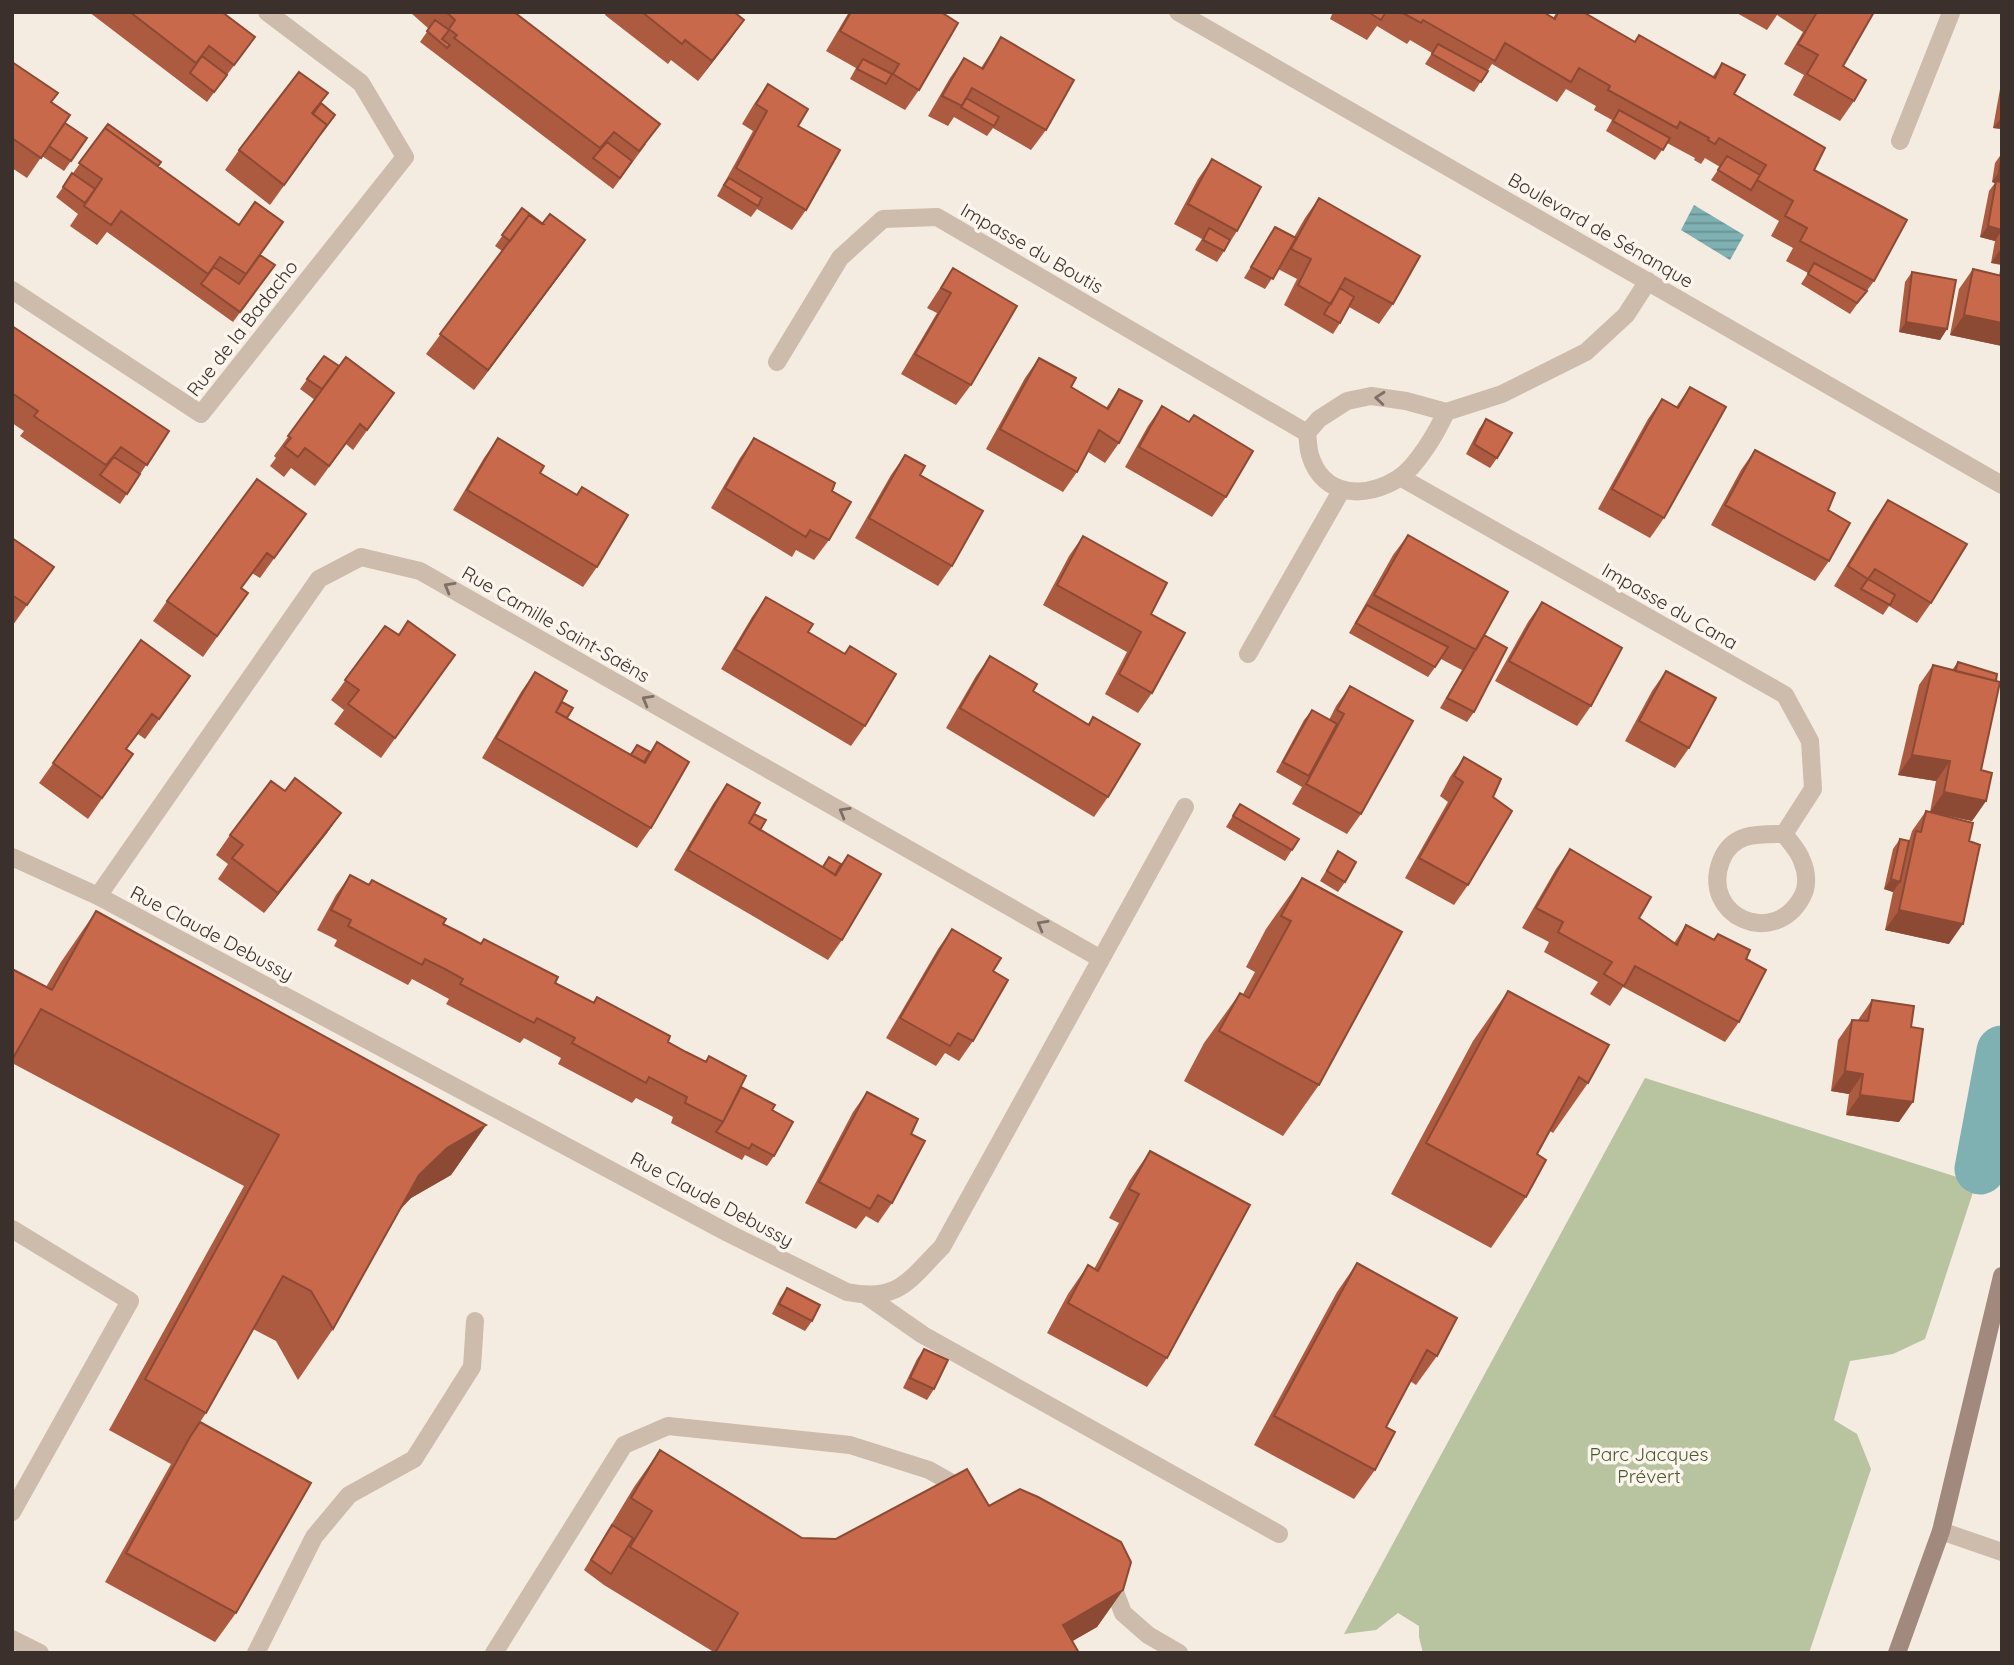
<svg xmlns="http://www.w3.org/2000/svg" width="2014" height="1665" font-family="Quicksand,sans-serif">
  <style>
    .green { fill: #b8c4a0 }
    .water { fill: url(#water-rules) }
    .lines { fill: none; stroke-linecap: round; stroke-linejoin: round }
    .canal { stroke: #7fb0b2; stroke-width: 51 }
    .service { stroke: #cdbbac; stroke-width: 18 }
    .minor { stroke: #cdbbac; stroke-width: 18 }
    .secondary { stroke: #a18a7d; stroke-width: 18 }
    .wall { fill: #ac5a40 }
    .shaded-wall { fill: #8c4a34 }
    .building { fill: #c8694b; stroke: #8c4a34; stroke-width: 2 }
    .oneway { stroke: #7d6f65 }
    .labels { text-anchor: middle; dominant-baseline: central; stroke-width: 7; stroke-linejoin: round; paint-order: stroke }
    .street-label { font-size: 19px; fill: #3b302b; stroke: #fbf5ee }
    .park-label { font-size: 19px; fill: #4a5a2e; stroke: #fbf5ee }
  </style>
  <defs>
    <pattern id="water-rules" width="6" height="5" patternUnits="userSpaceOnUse" patternTransform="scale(1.75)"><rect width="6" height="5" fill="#7fb0b2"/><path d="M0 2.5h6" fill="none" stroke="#699091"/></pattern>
  </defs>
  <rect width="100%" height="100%" fill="#f4ebe1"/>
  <path class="green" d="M1645,1078l331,105 -51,156 -32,15 -43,7 -16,59 23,14 14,35 -62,184h-386l-4,-16v-11l-21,-13 -22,17 -32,4z"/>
  <path class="water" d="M1694,205l50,30 -14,25 -49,-30z"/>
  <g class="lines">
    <path class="canal" d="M1980,1169l22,-118"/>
    <path class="service" d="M12,1229l118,72 -118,211
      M867,1296l56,39 356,199
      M1104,1578l11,14 8,21 25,22 31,18
      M12,1639l28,14
      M256,1653l58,-116 35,-42 65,-36 58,-92 3,-46
      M494,1653l130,-208 44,-19 182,19 79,25 37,21"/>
    <path class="minor" d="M1178,12l824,473
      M1900,141l51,-128 -2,-1
      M12,290l189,124 204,-257 -44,-74 -94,-71
      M777,362l63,-104 43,-39 54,-2 370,216
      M1446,412c-9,20 -29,54 -47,66 -33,21 -76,20 -89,-23 -2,-7 -2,-15 -3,-22l12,-14 28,-18 24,-5 35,5 40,11 56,-18 84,-42 40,-37 22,-34
      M1400,477l385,218 25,46 3,48 -29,45c-26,0 -52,-2 -63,27 -21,55 53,88 81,36 6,-11 5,-25 0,-36 -3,-10 -12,-19 -18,-27
      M1248,654l93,-163
      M12,857l86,39 630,337 119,59c52,10 61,-11 95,-45l243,-440
      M98,896l221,-317 42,-22 59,14 681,388
      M1941,1531l61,21"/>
    <path class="secondary" d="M1897,1653l44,-122 61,-255"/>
  </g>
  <path class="wall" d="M89,12h133l33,25 -48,65z
    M411,12h103l132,132 -33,45 -193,-147 9,-13 -18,-16z
    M606,12h128l10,8 -46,61 -27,-21 -3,4 -63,-49z
    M849,12h92l-22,78 -14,20 -55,-31 6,-11 -30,-17z
    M1333,12h210l10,6 4,-6h26l51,29 79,35 9,-13 12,31 80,76 60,111 -24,33 -49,-30 7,-11 -22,-12 7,-13 -22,-12 8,-15 -68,-41 9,-13 -15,-9 -4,6 -7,-4 1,-2 -28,-15 -12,17 -49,-29 6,-11 -18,-10 2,-4 -30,-17 -9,13 -65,-38 -18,28 -49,-28 7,-11 -22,-13 -3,4 -30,-18 -10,14 -37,-21z
    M1735,12h139l-31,54 11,35 -14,20 -47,-26 11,-20 -20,-11 19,-32 -26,-17 -10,15z
    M1001,37l45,93 -15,20 -38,-22 -6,8 -33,-19 -6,9 -20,-10 22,-38 14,-20 17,10z
    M12,62l39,40 14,21 22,15 -23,33 -22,-15 -15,22 -15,-10z
    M2002,78v51l-9,-1z
    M768,84l30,42 8,84 -14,20 -35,-21 -6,8 -34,-21 36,-65 -11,-7 12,-20z
    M321,103l14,12 -65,90 -45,-35 14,-20z
    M108,124l152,131 15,10 -42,57 -126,-90 -10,13 -27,-19 8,-12 -22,-17z
    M2002,153v193l-52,-11 9,-46 14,-20 26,7 2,-11 -10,-2 4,-22 -15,-4 9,-46 6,-8 -3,-1 3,-19z
    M1212,159l25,72 -20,31 -22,-12 7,-11 -28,-15 24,-45z
    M1319,198l74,106 -14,20 -30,-17 -9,16 -7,11 -49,-29 13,-26 -19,-10 -13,20 -21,-11 31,-51 19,10 11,-19z
    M522,208l49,52 -97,130 -48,-36 76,-103 -7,-5z
    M953,268l18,117 -15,20 -55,-31 36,-61 -10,-5z
    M1912,272l35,57 -7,11 -41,-8 6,-50z
    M12,326l157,105 -49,73 -100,-68 4,-5 -12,-8z
    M324,356l15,10 55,27 -41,57 -7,-6 -31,42 -24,-18 -7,9 -14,-11 6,-8 -2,-2 41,-56 -15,-11z
    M1039,358l32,29 35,21 13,-19v54l-14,20 -17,-11 -11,20 -14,20 -77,-43 39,-71z
    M1690,387l-26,131 -14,20 -52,-29 50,-90 14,-20 14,8z
    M1162,406l27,16 37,75 -14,20 -87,-50 23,-41z
    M1486,419l11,39 -7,10 -24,-14 13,-25z
    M498,438l99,129 -14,20 -130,-77 31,-52z
    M754,438l75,102 -15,20 -18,-10 -4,7 -81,-49 29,-50z
    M1755,450l73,60 1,51 -14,20 -104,-56 30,-55z
    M905,455l15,20 32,91 -14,20 -83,-48 36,-63z
    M1888,500l43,103 -14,20 -28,-17 -6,9 -49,-29 40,-66z
    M306,514l-46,64 -8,-5 -11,15 -7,25 -31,44 -50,-36 14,-20z
    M1408,535l76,100 -10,77 -7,10 -27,-14 22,-38 -21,-11 -13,18 -79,-44 44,-78z
    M1083,536l68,78 1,79 -14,20 -33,-19 22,-42 -84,-47 26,-49z
    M12,538l42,29 -41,58h-1z
    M766,597l42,35 36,22 6,-8 15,80 -14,20 -130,-77 31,-52z
    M1542,602l49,104 -14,20 -82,-45 33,-59z
    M385,626l13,9 57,20 -74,103 -47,-34 10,-14 -13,-10z
    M141,640l35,56 -31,43 -7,-5 -12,15 7,5 -45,65 -49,-36z
    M990,656l43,35 55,33 5,-7 15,80 -14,20 -148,-89 30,-52z
    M1958,662l23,108 5,31 -14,20 -42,-9 6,-31 -38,-6 21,-90 14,-20 19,5z
    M1666,671l23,77 -14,20 -50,-27 27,-50z
    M535,672l27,30 5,16 63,36 7,-9 13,7 7,-10 -6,86 -14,20 -155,-90 39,-66z
    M1350,686l11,128 -14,20 -55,-30 10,-17 -26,-15 28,-52 8,-10 17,10 7,-14z
    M1464,757l29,40 -25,88 -14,20 -49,-27 43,-76 -8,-6 10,-19z
    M727,784l27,30 6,16 62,37 7,-10 12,7 7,-9 -6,85 -14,20 -154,-90 39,-66z
    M285,791l56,22 -14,20 -63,80 -46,-34 10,-15 -12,-9 14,-20z
    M1240,804l52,46 -7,11 -59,-34z
    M1926,811l23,133 -64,-14 8,-38 -9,-3 9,-40 7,-10 9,2 3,-10z
    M1570,849l69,69 35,25 12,-18 28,15 4,-6 28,25 -7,63 -14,20 -102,-55 -13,19 -20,-12 8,-12 -54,-30 5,-10 -27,-14 34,-59z
    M1338,851l7,31 -7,10 -18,-11z
    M350,875l243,127 4,-5 144,90 31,23 2,46 -7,10 -22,-11 -3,5 -71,-37 2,-6 -19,-10 -18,-9 -4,5 -74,-39 3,-6 -37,-20 -4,5 -74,-39 3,-5 -20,-11 -17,-9 -4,6 -74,-39 3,-6 -20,-10 19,-35z
    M1302,878l17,207 -36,51 -99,-55 20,-38 36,-50 3,1 12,-22 -9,-5 20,-38z
    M96,911l390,214 -35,50 -40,23 -11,12 -67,119 -35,51 -22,-39 -23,-12 -47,84 -6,9 36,191 -21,29 -110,-60 66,-118 -62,-34 135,-244 -232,-123v-94l34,18 15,-25z
    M952,929l41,42 -20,70 -14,20 -14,-8 -9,13 -50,-28 52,-89z
    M1508,991l80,92 -35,50 -3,-2 -13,23 -11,43 -35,51 -100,-54 82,-153z
    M1872,1000l27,122 -53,-7 3,-21 -18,-3 7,-51 14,-20h6z
    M867,1092l44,42 -19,69 -14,20 -12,-7 -10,13 -51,-26 48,-91z
    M1150,1151l17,207 -20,29 -100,-54 21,-39 20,-29 6,4 25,-46 -10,-5 21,-38z
    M1357,1263l80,93 -21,29 -6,-4 -24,46 -11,43 -21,29 -100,-54 83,-153z
    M787,1288l25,33 -7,10 -33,-17 8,-16z
    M924,1349l10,40 -7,11 -24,-12 14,-29z
    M660,1450l142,88 34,1 153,-33 134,84 -26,37 -25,14 7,12h-368l1,-2 -108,-66 -20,-15 50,-83z"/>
  <path class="shaded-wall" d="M744,20l-14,20 -32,41 14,-20z
    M2001,118h1v11l-9,-1z
    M1999,172l3,1v11l-6,-3 -1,2 -3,-1z
    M1988,226l14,4 -7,11 -15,-4z
    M585,240l-14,20 -97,130 14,-20z
    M2002,247v17l-11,-1z
    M1964,315l38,8v23l-52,-11z
    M1906,322l41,7 -7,11 -41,-8z
    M1912,755l38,6 -14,20 -38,-6z
    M1944,792l42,9 -14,20 -42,-9z
    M341,813l-14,20 -63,80 14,-20z
    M1891,879l9,3 -7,10 -9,-3z
    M1899,910l64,14 -14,20 -64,-14z
    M1845,1071l18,3 -14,20 -18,-3z
    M1860,1095l53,7 -14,20 -53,-7z
    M486,1125l-35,50 -40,23 -28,28 36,-51 28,-27z
    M1123,1590l-26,37 -45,26 11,-28z"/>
  <path class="building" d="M130,12h92l33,25 -21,28 -25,-19 -13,17z
    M446,12h68l146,112 -21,27 -25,-19 -14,16 -146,-110 3,-3 -8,-6 6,-9z
    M642,12h92l10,8 -32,41 -27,-21 -3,4z
    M851,12h90l17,11 -39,67 -26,-16 6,-10 -59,-33z
    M1368,12h18l-5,8z
    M1401,12h142l12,7 3,-7h25l52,30 4,-7 76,43 7,-15 23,12 -11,19 91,54 -11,22 93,50 -33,61 -74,-40 7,-13 -22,-12 8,-15 -36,-21 9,-15 -47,-27 -4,6 -7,-4 1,-2 -29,-16 -3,6 -69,-38 2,-4 -31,-18 -8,14 -66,-39 -10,18 -72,-41 -2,3z
    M1817,12h57l-31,54 23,14 -12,21 -47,-27 11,-19 -20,-11z
    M435,20l14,10 -7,9 8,6 -3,3 -20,-17z
    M1001,37l73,43 -28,50 -74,-42 -10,18 -20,-10 22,-38 19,11z
    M1438,44l50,27 -7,11 -49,-28z
    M202,56l25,19 -13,17 -24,-19z
    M863,59l29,15 -6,10 -29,-15z
    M12,62l46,31 -7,9 19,13 -29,43 -29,-20z
    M299,72l29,21 -16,20 15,12 -43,60 -45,-35z
    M768,84l40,25 -10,17 42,24 -34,60 -70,-42 31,-57 -11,-7z
    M966,98l33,19 -5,9 -33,-19z
    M321,103l14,12 -15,20 7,-10 -14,-11z
    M1619,110l51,28 -7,12 -50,-29z
    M65,123l22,15 -16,23 -22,-15z
    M108,124l53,38 -3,4 -53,-38z
    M105,128l134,97 16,-23 28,20 -37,52 -26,-17 -12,17 -87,-63 -10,14 -27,-19 18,-27 -23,-16z
    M607,142l25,19 -12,17 -27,-20z
    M2002,153v20l-3,-1z
    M1727,156l33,19 -9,15 -33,-20z
    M1212,159l49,28 -24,44 -49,-27z
    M72,173l23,16 -10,14 -22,-16z
    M729,178l33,20 -4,8 -34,-21z
    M1996,181l6,1v48l-14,-4z
    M1319,198l101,58 -27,48 -48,-26 -14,26 -33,-19 13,-26 -20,-10z
    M522,208l21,16h-1l-13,-9 -19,26 -8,-6z
    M550,214l35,26 -97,130 -48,-36 89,-119 13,9z
    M1275,227l21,11 -23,41 -22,-12z
    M1209,228l21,12 -6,11 -21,-11z
    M260,255l15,10 -35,47 -39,-28 13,-17 25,17z
    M1814,263l53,28 -10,12 -49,-29z
    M953,268l64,38 -46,79 -56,-31 36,-61 -10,-5z
    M1973,269l29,7v47l-38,-8z
    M1912,272l44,8 -9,49 -41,-7z
    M1340,288l14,9 -14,26 -16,-9z
    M12,326l157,105 -22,34 -26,-18 -15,18 -68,-46 -4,-3 4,-5 -26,-18z
    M324,356l15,10 -17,23 -15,-10z
    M346,357l48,36 -27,37 -7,-6 -31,42 -24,-18 -7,9 -14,-11 7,-8 -3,-2z
    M1039,358l37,20 -5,9 37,22 11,-20 23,12 -23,42 -20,-13 -22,42 -77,-43z
    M1690,387l36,20 -62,111 -52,-29 50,-90 16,9z
    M1162,406l27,16 5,-7 59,36 -27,46 -87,-50z
    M1486,419l26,14 -15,25 -23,-14z
    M498,438l46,28 -4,7 37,22 5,-8 46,28 -31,52 -130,-77z
    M754,438l81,45 -3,8 19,11 -22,38 -19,-10 -4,7 -81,-49z
    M1755,450l80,43 -7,17 22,13 -21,38 -104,-56z
    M905,455l20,11 -5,9 63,36 -31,55 -83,-48z
    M114,457l26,17 -13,20 -27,-19z
    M257,479l49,35 -32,44 -7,-5 -26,35 7,5 -31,43 -50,-35z
    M1888,500l79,44 -36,59 -56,-34 -7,10 -20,-13z
    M1408,535l100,57 -32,58 -102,-55z
    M1083,536l84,47 -16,31 34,19 -33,60 -33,-19 22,-42 -84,-47z
    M12,538l42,29 -27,38 -15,-10z
    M1868,579l27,16 -5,10 -29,-16z
    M766,597l47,27 -5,8 37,22 5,-8 46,28 -31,52 -130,-77z
    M1542,602l80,46 -31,58 -82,-45z
    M1367,605l81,42 -13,20 -79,-44z
    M408,621l47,34 -60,83 -47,-34 11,-14 -14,-10 40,-54 14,9z
    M1484,635l23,13 -33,64 -27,-14z
    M141,640l49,36 -31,43 -7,-5 -26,35 7,5 -31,44 -49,-35z
    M990,656l47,28 -4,7 56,34 4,-8 47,27 -32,53 -148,-89z
    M1958,662l39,12 -1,7 -41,-10z
    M1933,665l67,17 -19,88 11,3 -6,28 -42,-9 6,-31 -38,-6z
    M1666,671l50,27 -27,50 -50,-27z
    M535,672l32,19 -11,21 89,51 12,-21 32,20 -38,66 -155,-90z
    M1350,686l63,35 -52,93 -55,-30 38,-70 -7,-4z
    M562,702l11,6 -6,10 -11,-6z
    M1312,710l25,14 -28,52 -26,-14z
    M637,745l13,7 -6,10 -13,-7z
    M1464,757l37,22 -8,18 19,14 -44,74 -49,-27 44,-76 -9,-6z
    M295,778l46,35 -63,80 -46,-35 11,-13 -13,-10 41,-54 14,10z
    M727,784l33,19 -11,20 87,52 12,-20 33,19 -39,66 -154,-90z
    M1240,804l59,35 -7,11 -59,-34z
    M1926,811l47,12 -4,18 11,4 -17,79 -64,-14 17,-79 5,1z
    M754,814l12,6 -6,10 -11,-7z
    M1900,839l9,2 -9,41 -9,-3z
    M1570,849l81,48 -12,21 38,27 9,-20 28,15 4,-6 32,16 -4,9 20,11 -27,52 -104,-56 -11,20 -20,-12 8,-12 -54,-30 5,-10 -27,-14z
    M1338,851l18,11 -11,20 -18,-11z
    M829,857l12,7 -6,11 -12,-8z
    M350,875l19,10 3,-5 74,39 -3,5 18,9 20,11 3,-5 74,38 -3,6 39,20 3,-6 73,39 -2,6 18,10 20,10 3,-6 37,20 -23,46 -38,-19 2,-6 -38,-20 -3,6 -74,-40 3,-5 -38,-20 -3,5 -74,-39 3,-5 -20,-11 -18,-9 -3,6 -74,-39 3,-6 -20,-10z
    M1302,878l100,54 -83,153 -100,-54 21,-38 9,5 42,-77 -10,-5z
    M96,911l390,214 -39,23 -28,27 -86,154 -22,-38 -28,-15 -77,137 -61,-34 134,-244 -238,-126 -29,51v-91l40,21z
    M952,929l49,29 -8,13 15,9 -35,61 -15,-8 -8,13 -50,-28z
    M1508,991l101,54 -21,38 -9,-6 -42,77 9,6 -20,37 -100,-54z
    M1872,1000l42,6 -3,21 12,2 -10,73 -53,-7 3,-21 -18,-3 7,-51 16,1z
    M741,1087l34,18 -3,5 21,12 -19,34 -22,-12 -3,5 -33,-17 7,-10z
    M867,1092l51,27 -7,15 14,7 -33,62 -14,-8 -8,14 -51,-27z
    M1150,1151l100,54 -83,153 -99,-55 20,-38 10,6 41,-77 -10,-5z
    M1357,1263l100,55 -20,38 -10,-6 -41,77 9,5 -20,38 -101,-54z
    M787,1288l33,17 -8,16 -33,-17z
    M924,1349l24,11 -14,29 -24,-11z
    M200,1422l111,61 -75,130 -110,-60 64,-116z
    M660,1450l142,88 34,1 131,-70 22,37 31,-17 18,8 83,45 10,20 -8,28 -60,35 16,28h-364l23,-40 -108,-66 22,-36 -21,-13z
    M612,1525l21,13 -22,36 -20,-14z"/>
  <defs><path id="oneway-chevron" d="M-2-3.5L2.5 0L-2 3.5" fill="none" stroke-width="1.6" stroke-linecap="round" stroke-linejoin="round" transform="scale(1.75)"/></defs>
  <g class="oneway">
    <use href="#oneway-chevron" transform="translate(1380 398) rotate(-175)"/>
    <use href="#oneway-chevron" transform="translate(449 587) rotate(-150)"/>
    <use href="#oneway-chevron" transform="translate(647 700) rotate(-150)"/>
    <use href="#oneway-chevron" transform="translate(844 812) rotate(-150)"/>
    <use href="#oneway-chevron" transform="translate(1042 925) rotate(-150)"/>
  </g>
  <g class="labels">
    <g class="street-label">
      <text transform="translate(1601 230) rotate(30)">Boulevard de Sénanque</text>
      <text transform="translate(1032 248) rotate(30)">Impasse du Boutis</text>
      <text transform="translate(242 328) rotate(-52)">Rue de la Badacho</text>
      <text transform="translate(1670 606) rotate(30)">Impasse du Cana</text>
      <text transform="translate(556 624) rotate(30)">Rue Camille Saint-Saëns</text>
      <text transform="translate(212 933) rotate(28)">Rue Claude Debussy</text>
      <text transform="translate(712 1199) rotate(28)">Rue Claude Debussy</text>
    </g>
    <g class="park-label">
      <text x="1649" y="1454">Parc Jacques<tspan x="1649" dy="22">Prévert</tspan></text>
    </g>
  </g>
  <rect width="2014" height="1665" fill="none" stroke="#3b302b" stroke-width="28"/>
</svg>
